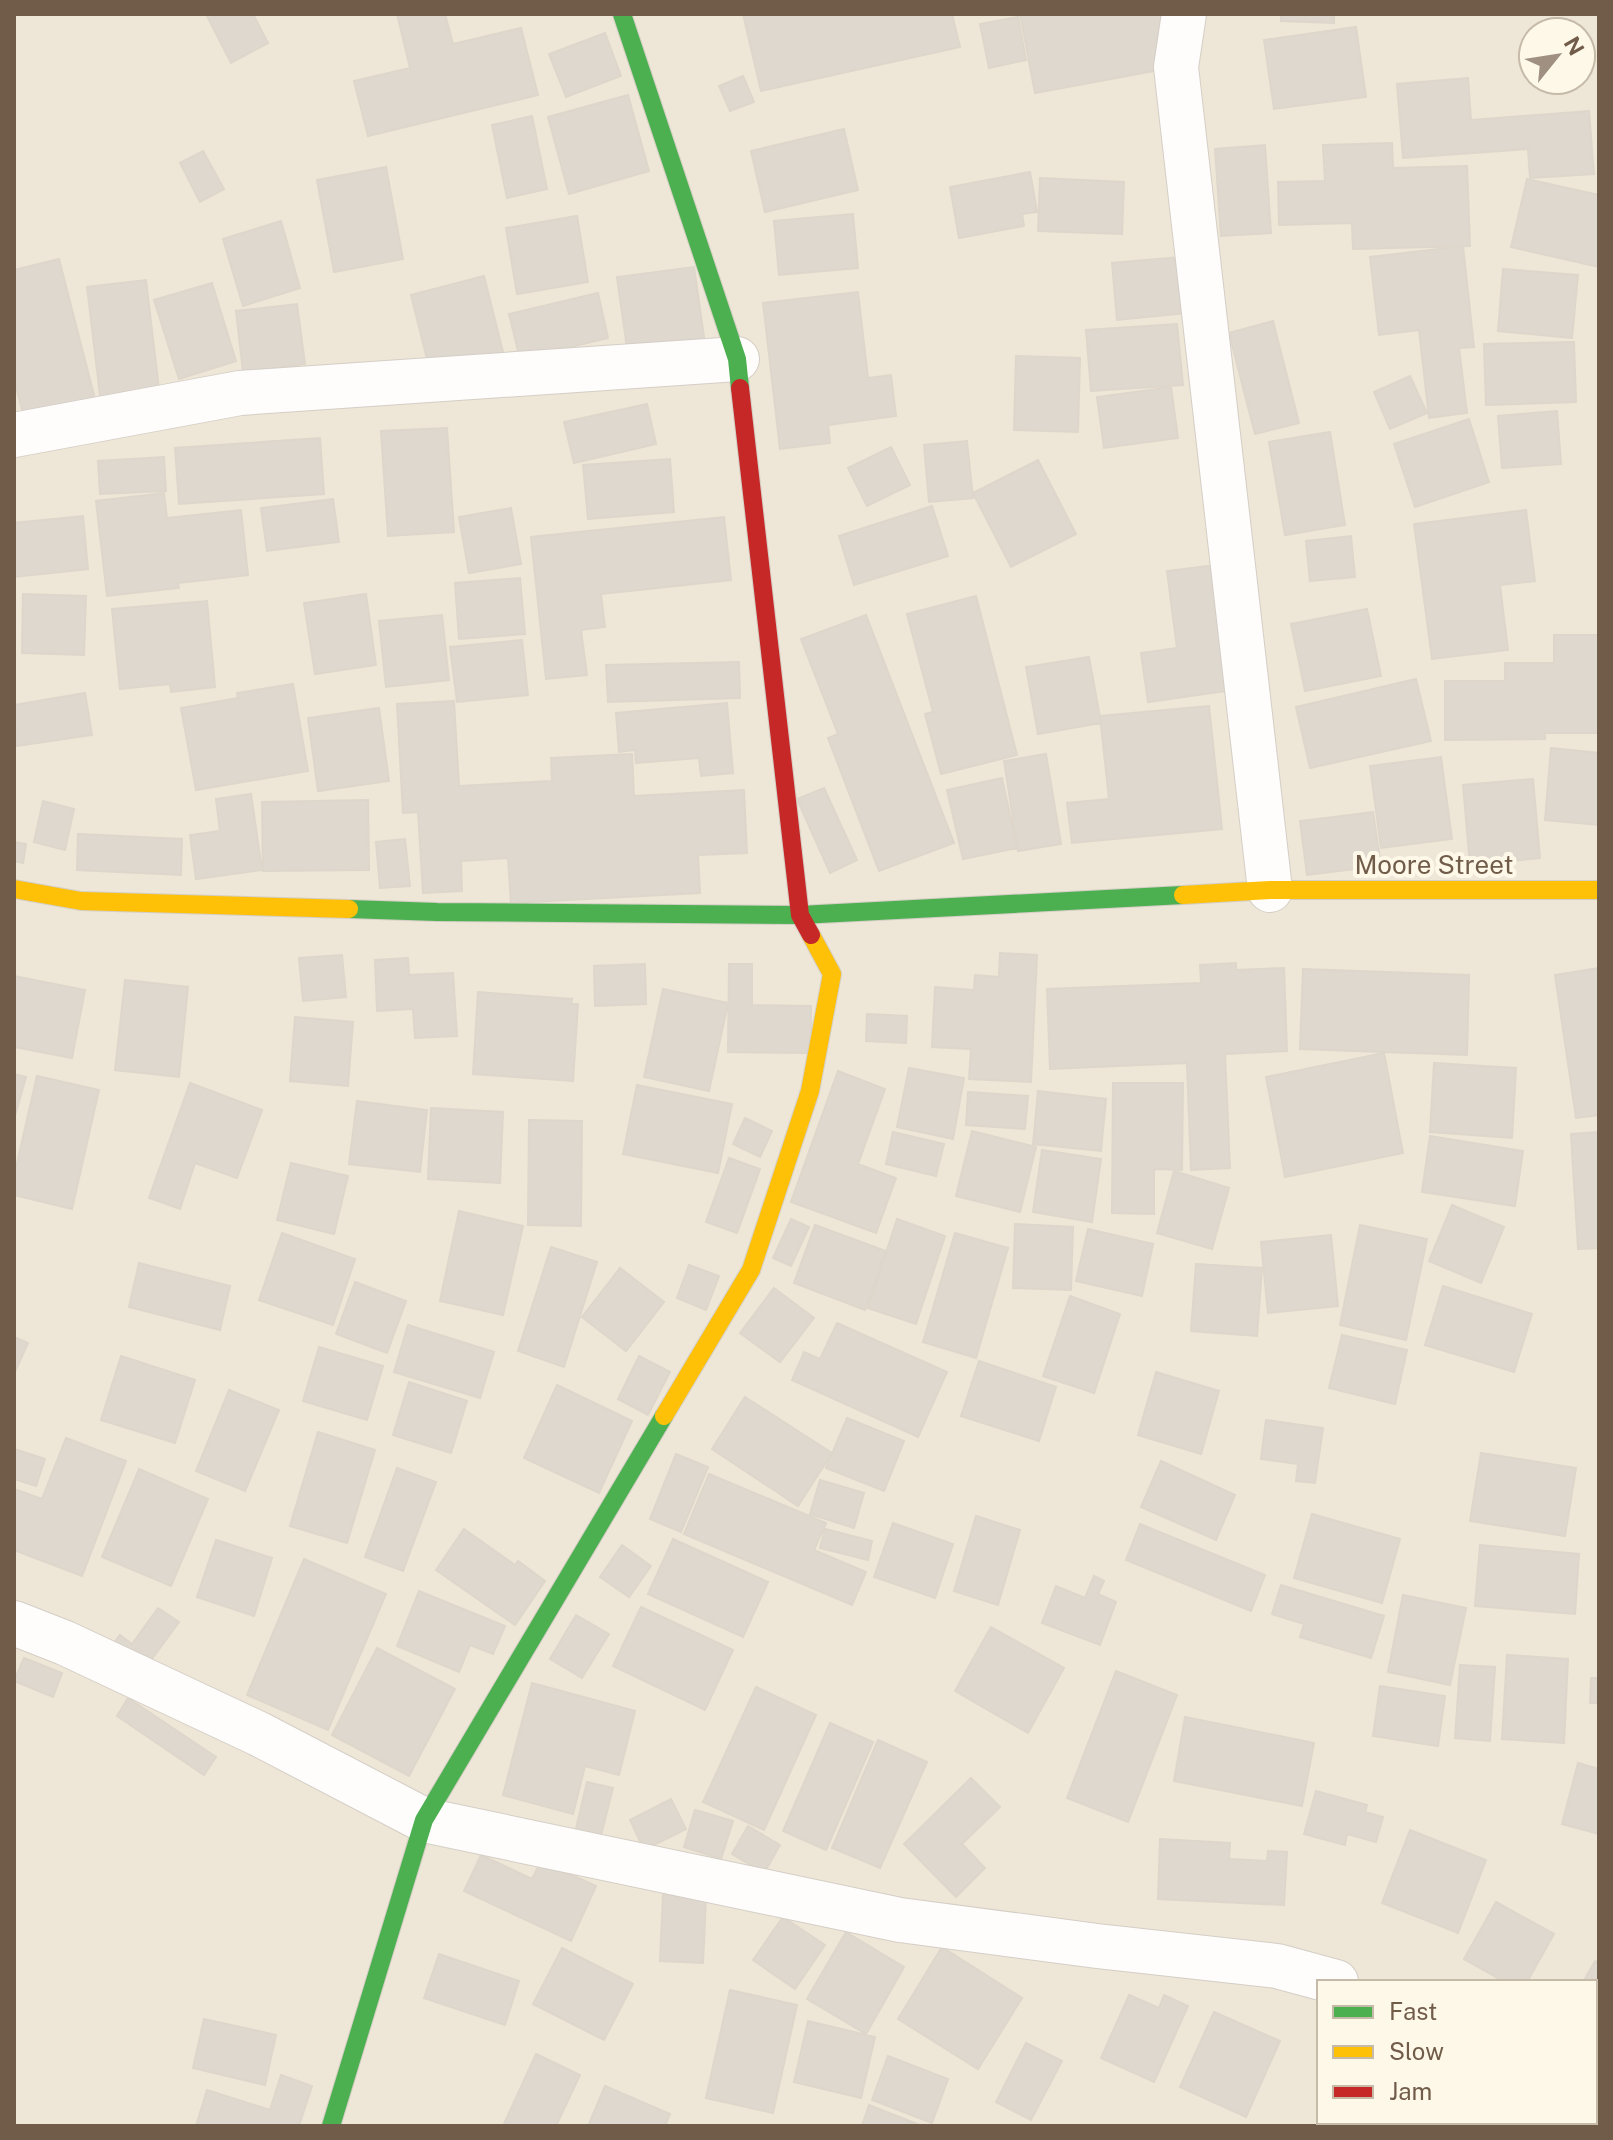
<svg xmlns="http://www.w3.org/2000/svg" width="1613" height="2140" font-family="'Public Sans',sans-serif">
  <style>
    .residential { fill: #eee6d6; fill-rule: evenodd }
    .building { fill: #ded8ce; stroke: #ded6cb; stroke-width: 2 }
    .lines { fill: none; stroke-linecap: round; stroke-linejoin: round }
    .street-casing { stroke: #d4cec6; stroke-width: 46 }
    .fast-casing { stroke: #d4cec5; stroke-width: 20 }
    .slow-casing { stroke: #d4cec5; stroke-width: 20 }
    .jam-casing { stroke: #d4cec5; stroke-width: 20 }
    .street { stroke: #fefdfc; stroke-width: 44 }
    .fast { stroke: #4caf50; stroke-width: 18 }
    .slow { stroke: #ffc107; stroke-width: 18 }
    .jam { stroke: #c62828; stroke-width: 18 }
    .labels { text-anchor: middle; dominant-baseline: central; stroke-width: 8; stroke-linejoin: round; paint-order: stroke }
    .street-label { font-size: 26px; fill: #715c4a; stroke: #fef8e9 }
  </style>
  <rect width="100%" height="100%" fill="#f5f2e9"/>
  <path class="residential" d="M14,14h1585v2112h-1585zM1533,32h48v48h-48zM1319,1982h276v140h-276z"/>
  <path class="building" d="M206,14h47l15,29 -37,20z
    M397,14h48l8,30 68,-16 17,67 -170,41 -14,-55 56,-13z
    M743,14h209l8,33 -199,44z
    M1020,14h146l10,53 -141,26z
    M1281,14h53v9l-53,-2z
    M1018,17l8,43 -37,8 -9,-44z
    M1356,27l10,70 -92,12 -10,-69z
    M605,33l16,43 -55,21 -17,-43z
    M743,76l11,26 -24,9 -11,-25z
    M1468,78l3,42 118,-9 5,63 -64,4 -2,-29 -125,9 -6,-74z
    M628,95l21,76 -80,23 -21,-77z
    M532,116l15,73 -40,9 -15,-73z
    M844,129l14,61 -93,22 -14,-61z
    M1392,143l1,25 74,-2 3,80 -117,3 -1,-26 -73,2 -1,-43 47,-1 -2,-36z
    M1265,145l6,88 -50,3 -6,-87z
    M203,151l21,38 -24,13 -20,-39z
    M386,167l17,92 -69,13 -17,-92z
    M1030,172l7,40 -15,2 2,12 -65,12 -9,-51z
    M1040,178l84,4 -2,52 -84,-3z
    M1527,179l72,16v72l-88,-20z
    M853,214l5,54 -79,7 -5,-54z
    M577,216l11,66 -71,12 -11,-66z
    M281,221l19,67 -57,18 -20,-67z
    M1463,246l11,101 -15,1 8,65 -38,5 -10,-88 -40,5 -9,-78z
    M1180,257l6,56 -69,7 -5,-57z
    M59,259l37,144 -71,18 -11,-42v-109z
    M694,267l11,77 -77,11 -11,-78z
    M1503,269l75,6 -6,63 -74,-7z
    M484,276l20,80 -73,19 -20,-80z
    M146,280l15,126 -59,6 -15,-125z
    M212,283l24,78 -57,18 -25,-79z
    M858,292l10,86 23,-3 5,41 -68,9 2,18 -50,6 -17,-146z
    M598,293l10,45 -88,21 -11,-45z
    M297,304l8,60 -62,8 -7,-61z
    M1273,321l26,102 -44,11 -26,-101z
    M1177,324l6,61 -92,6 -5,-61z
    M1574,342l2,60 -90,3 -2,-61z
    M1016,356l64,2 -2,74 -64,-2z
    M1410,376l17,37 -37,16 -16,-37z
    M1171,387l7,51 -74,10 -7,-51z
    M647,404l9,40 -82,19 -10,-41z
    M1557,411l4,53 -59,4 -4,-52z
    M1469,419l20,63 -74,25 -21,-63z
    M447,428l7,104 -66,4 -7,-105z
    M1330,432l15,93 -60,10 -16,-93z
    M320,438l4,56 -145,10 -4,-56z
    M967,441l6,57 -44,4 -5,-57z
    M891,447l19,38 -43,21 -19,-38z
    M164,457l2,34 -66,3 -2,-33z
    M670,459l4,53 -86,7 -5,-54z
    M1038,460l38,74 -65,33 -38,-74z
    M164,493l3,25 74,-8 7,65 -70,8 1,5 -72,8 -11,-95z
    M333,499l6,43 -72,9 -6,-43z
    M932,506l16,50 -94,29 -15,-49z
    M511,508l10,56 -52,9 -10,-56z
    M1526,510l9,71 -35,4 8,65 -76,9 -18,-135z
    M83,516l5,53 -74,8v-54z
    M724,517l7,63 -130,14 4,33 -24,3 6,45 -41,4 -15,-142z
    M1351,536l4,41 -45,4 -4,-40z
    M1215,565l18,125 -85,12 -7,-49 36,-5 -10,-77z
    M520,578l5,56 -66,5 -4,-56z
    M23,594l63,2 -2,59 -62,-2z
    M366,594l10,71 -61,9 -11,-71z
    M976,596l41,159 -76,19 -16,-60 8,-2 -26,-98z
    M207,601l8,86 -44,5 -1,-8 -50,5 -8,-80z
    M1367,609l14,67 -76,15 -14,-67z
    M442,615l7,65 -63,7 -7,-66z
    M866,615l88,228 -75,28 -51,-133 10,-4 -37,-95z
    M1554,635h45v98h-54v6l-100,1v-59h60v-18h49z
    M522,640l6,55 -71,7 -7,-55z
    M1089,657l12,66 -63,11 -12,-67z
    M739,662l1,36 -132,4 -2,-37z
    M1416,679l15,62 -121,27 -14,-61z
    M293,684l15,87 -112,19 -15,-82 57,-10 -1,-5z
    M85,693l7,42 -76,11 -2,-41z
    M454,701l5,85 93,-5 -1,-23 81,-4 2,42 110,-6 3,63 -49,2 2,38 -189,10 -3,-45 -47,3 1,30 -39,2 -5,-81 -15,1 -6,-109z
    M727,703l6,70 -32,3 -2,-18 -63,5 -1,-13 -16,2 -3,-39z
    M1209,706l13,123 -150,14 -5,-40 42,-4 -9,-83z
    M379,708l10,73 -71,10 -10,-73z
    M1551,748l48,5v72l-54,-5z
    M1046,754l15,90 -43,7 -14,-90z
    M1441,757l11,82 -71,9 -11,-82z
    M1002,778l15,70 -54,11 -16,-69z
    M1533,779l7,79 -70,7 -7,-80z
    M824,788l33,72 -27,13 -33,-74z
    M251,794l11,76 -66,9 -6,-44 30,-4 -4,-32z
    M368,800l1,70 -106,1 -1,-69z
    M43,801l31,8 -9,41 -31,-8z
    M1373,812l8,54 -74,9 -7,-54z
    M78,834l104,5 -1,36 -104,-5z
    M405,839l5,47 -30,2 -4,-46z
    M14,842l12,2 -3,19 -9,-2z
    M1000,953l37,2 -6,127 -62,-3 2,-30 -39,-2 3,-60 39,3 1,-15 24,2z
    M342,955l4,42 -43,4 -4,-43z
    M408,958l1,17 44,-2 4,63 -42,2 -2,-29 -36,2 -2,-51z
    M1236,963v7l48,-2 3,83 -62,3 5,114 -39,2 -4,-107 -137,6 -3,-80 154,-6 -1,-18z
    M645,964l1,40 -51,2 -1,-40z
    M729,964h23v41l59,1v47l-83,-1z
    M1599,968v147l-23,3 -21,-143z
    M1303,969l166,6 -2,80 -167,-6z
    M14,976l71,14 -13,68 -58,-11z
    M125,980l63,7 -9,90 -64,-7z
    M663,989l65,14 -19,88 -65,-14z
    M478,992l94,7 -1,5h7l-5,77 -100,-7z
    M867,1014l40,2 -1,27 -40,-2z
    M295,1017l58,5 -5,64 -58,-5z
    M1384,1053l19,100 -118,24 -19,-100z
    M1434,1063l82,5 -4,70 -82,-6z
    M909,1068l55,10 -11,61 -56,-12z
    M838,1071l47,18 -27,75 38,14 -20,55 -85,-31z
    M14,1074l12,3 -12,42z
    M37,1076l62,14 -27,119 -58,-14v-19z
    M190,1083l72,27 -25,68 -42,-15 -15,46 -31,-11z
    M1113,1083h70l-1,87 -28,-1v45l-42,-1z
    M637,1085l95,19 -14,69 -95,-19z
    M1038,1091l68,8 -5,52 -68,-7z
    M968,1092l60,4 -3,33 -59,-4z
    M357,1101l70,9 -7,62 -71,-8z
    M431,1108l72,4 -3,71 -72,-4z
    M745,1118l27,13 -12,26 -27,-13z
    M529,1120l53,1 -1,105 -53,-1z
    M972,1131l64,16 -16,65 -64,-16z
    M893,1132l51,12 -8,32 -50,-12z
    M1599,1132v116l-21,1 -7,-115z
    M1430,1136l93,15 -8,55 -93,-14z
    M1042,1150l59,9 -9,63 -59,-10z
    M729,1158l31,11 -23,64 -31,-11z
    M291,1163l57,13 -14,58 -57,-14z
    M1174,1171l55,17 -17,61 -55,-16z
    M1452,1205l52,22 -23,56 -52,-22z
    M459,1211l64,15 -20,89 -63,-14z
    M791,1219l18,8 -18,39 -18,-8z
    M897,1219l48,17 -29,88 -48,-16z
    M1015,1224l58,3 -2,63 -58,-2z
    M815,1225l71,26 -21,59 -71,-27z
    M1360,1225l67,14 -21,101 -66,-15z
    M1088,1229l65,15 -11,52 -66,-15z
    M282,1233l73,26 -22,66 -74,-25z
    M955,1233l53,15 -32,110 -53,-16z
    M1331,1235l7,71 -70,7 -7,-71z
    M551,1247l46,15 -33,105 -46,-16z
    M139,1263l91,23 -10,44 -91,-23z
    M1196,1264l66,4 -5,68 -66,-5z
    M689,1265l30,11 -13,34 -29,-12z
    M620,1268l44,34 -38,49 -44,-34z
    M355,1282l51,19 -19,52 -51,-19z
    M1443,1286l89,28 -18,58 -89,-27z
    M774,1288l40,30 -34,44 -40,-29z
    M1070,1296l50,18 -26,79 -51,-17z
    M837,1323l110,49 -29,65 -126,-57 12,-28 16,7z
    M408,1325l86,27 -14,46 -86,-26z
    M1342,1335l65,15 -12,54 -66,-16z
    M14,1337l14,6 -14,31z
    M319,1347l64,19 -16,54 -64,-19z
    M121,1356l74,24 -20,63 -74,-23z
    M639,1356l31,16 -22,43 -30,-16z
    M979,1361l77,26 -17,54 -78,-25z
    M1156,1372l63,19 -18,63 -63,-19z
    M409,1382l58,19 -16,52 -58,-18z
    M557,1385l75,36 -33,72 -75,-35z
    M229,1390l50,20 -34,81 -49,-20z
    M745,1397l87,56 -34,53 -86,-57z
    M847,1418l57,23 -20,50 -58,-23z
    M1266,1420l57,8 -8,55 -19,-2 2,-17 -37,-5z
    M318,1432l57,18 -28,93 -57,-17z
    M66,1438l60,23 -44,115 -68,-26v-61l28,10z
    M14,1449l31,10 -9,27 -22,-7z
    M1481,1453l95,15 -11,68 -95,-15z
    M676,1454l32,13 -27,65 -31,-13z
    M1161,1461l74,34 -19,45 -75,-33z
    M397,1468l39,14 -33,89 -38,-14z
    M139,1469l69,30 -37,87 -69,-29z
    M709,1474l117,49 -12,27 52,22 -14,33 -168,-71z
    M820,1480l44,13 -10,35 -44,-14z
    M1312,1514l88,25 -18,64 -88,-25z
    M976,1516l44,14 -22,75 -44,-14z
    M893,1523l60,21 -18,54 -61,-21z
    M1140,1524l125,51 -14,36 -125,-51z
    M464,1529l51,36 3,-4 27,20 -30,44 -79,-55z
    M825,1529l47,12 -4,19 -48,-12z
    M673,1539l95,43 -25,55 -95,-43z
    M216,1540l56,18 -18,58 -57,-19z
    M622,1545l29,21 -22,31 -29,-20z
    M1480,1545l99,9 -4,60 -100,-8z
    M304,1559l82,35 -58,136 -81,-35z
    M1094,1576l10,5 -6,13 18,8 -16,43 -58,-22 14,-37 29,12z
    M1281,1585l103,31 -13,42 -71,-21 4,-13 -32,-10z
    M419,1591l86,35 -12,28 -23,-9 -11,27 -62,-26z
    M1403,1595l63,13 -16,77 -62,-13z
    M641,1607l92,43 -28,60 -92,-44z
    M158,1608l21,14 -39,53 -32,-24 12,-16 12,9z
    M576,1615l33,19 -27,44 -32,-19z
    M991,1627l73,41 -36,65 -73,-42z
    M377,1648l78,41 -46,87 -77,-41z
    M1507,1655l61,4 -4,84 -62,-4z
    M24,1658l38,15 -9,24 -39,-16z
    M1460,1665l35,2 -5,74 -35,-3z
    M1116,1671l61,24 -49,127 -61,-24z
    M1591,1678h8v25h-9z
    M532,1683l103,28 -16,64 -34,-9 -12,48 -70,-19z
    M1380,1686l65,10 -7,50 -65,-10z
    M756,1687l60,28 -52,115 -61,-28z
    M128,1698l88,59 -12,18 -87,-59z
    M1185,1717l129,26 -12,63 -128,-25z
    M830,1723l43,19 -47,108 -43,-19z
    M878,1740l49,22 -47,106 -48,-20z
    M1578,1763l21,6v65l-37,-10z
    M971,1778l29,29 -38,37 23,24 -29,29 -52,-53z
    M587,1782l26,6 -13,51 -25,-6z
    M1316,1791l51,14 -2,7 18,5 -7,25 -29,-8 -2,11 -41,-11z
    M671,1799l15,30 -42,21 -14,-30z
    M695,1810l38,11 -12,38 -37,-12z
    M748,1826l32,19 -16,28 -32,-19z
    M1410,1830l76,30 -28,73 -76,-30z
    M1160,1839l70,4 -1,16 38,2 1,-10 19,1 -3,53 -126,-6z
    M481,1855l51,24 9,-18 55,25 -25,55 -107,-50z
    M663,1895l43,2 -3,66 -43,-2z
    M1496,1902l58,32 -27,48h-22l-41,-23z
    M783,1917l42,28 -30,44 -42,-29z
    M846,1932l58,35 -38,67 -59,-35z
    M942,1947l80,51 -44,71 -80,-50z
    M562,1948l71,36 -29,56 -71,-36z
    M439,1954l80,27 -14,44 -81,-27z
    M1595,1961l4,2v50l-4,7v-38h-12z
    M730,1990l67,15 -24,108 -67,-15z
    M1129,1995l30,13 5,-13 24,11 -34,76 -53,-24z
    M1214,2012l66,29 -34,76 -66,-30z
    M204,2019l72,16 -11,50 -72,-17z
    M808,2021l67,16 -14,61 -67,-16z
    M1026,2043l36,18 -31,59 -35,-18z
    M536,2054l44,21 -24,51h-53z
    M888,2056l60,23 -16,44 -60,-23z
    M281,2075l31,11 -13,40h-103l11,-36 63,20z
    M605,2086l65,28 -5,12h-77z
    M869,2105l53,21h-60z
    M1381,2122h66l-2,4h-66z
    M1457,2122h76l-2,4h-75z"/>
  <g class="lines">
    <g class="street-casing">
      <path id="street" d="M1184,14l-8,53 94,823
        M14,435l226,-42 497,-34
        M14,1623l51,20 194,91 165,86 476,100 197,26 180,20 59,16
        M1595,2087l4,2"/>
    </g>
    <g class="fast-casing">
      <path id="fast" d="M622,14l115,345 3,29
        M349,909l88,3 363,3 383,-20
        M331,2126l93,-306 240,-404"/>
    </g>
    <g class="slow-casing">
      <path id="slow" d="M14,889l67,12 268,8
        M1183,895l87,-5h329
        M664,1416l87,-146 59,-179 22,-117 -21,-39"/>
    </g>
    <g class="jam-casing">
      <path id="jam" d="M740,388l60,527 11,20"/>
    </g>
    <use href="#street" class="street"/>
    <use href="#fast" class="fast"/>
    <use href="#slow" class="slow"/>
    <use href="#jam" class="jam"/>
  </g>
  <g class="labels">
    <g class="street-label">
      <text x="1434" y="864">Moore Street</text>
    </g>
  </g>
  <rect width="1613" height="2140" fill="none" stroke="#715c4a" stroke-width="32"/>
  <rect x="1317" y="1980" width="280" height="144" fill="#fef8e9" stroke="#c6baa9" stroke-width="2"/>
  <rect x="1333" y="2006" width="40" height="12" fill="#4caf50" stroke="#c6baa9" stroke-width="2"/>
  <text x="1389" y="2020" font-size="24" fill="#715c4a">Fast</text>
  <rect x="1333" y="2046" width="40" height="12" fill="#ffc107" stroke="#c6baa9" stroke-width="2"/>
  <text x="1389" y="2060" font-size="24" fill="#715c4a">Slow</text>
  <rect x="1333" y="2086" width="40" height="12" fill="#c62828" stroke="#c6baa9" stroke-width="2"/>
  <text x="1389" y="2100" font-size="24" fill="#715c4a">Jam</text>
  <g transform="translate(1557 56) rotate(60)"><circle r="38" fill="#fef8e9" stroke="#c6baa9" stroke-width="2"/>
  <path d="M0-6L14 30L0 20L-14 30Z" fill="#9f9082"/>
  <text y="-12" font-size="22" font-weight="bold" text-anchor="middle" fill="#715c4a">N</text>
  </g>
</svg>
